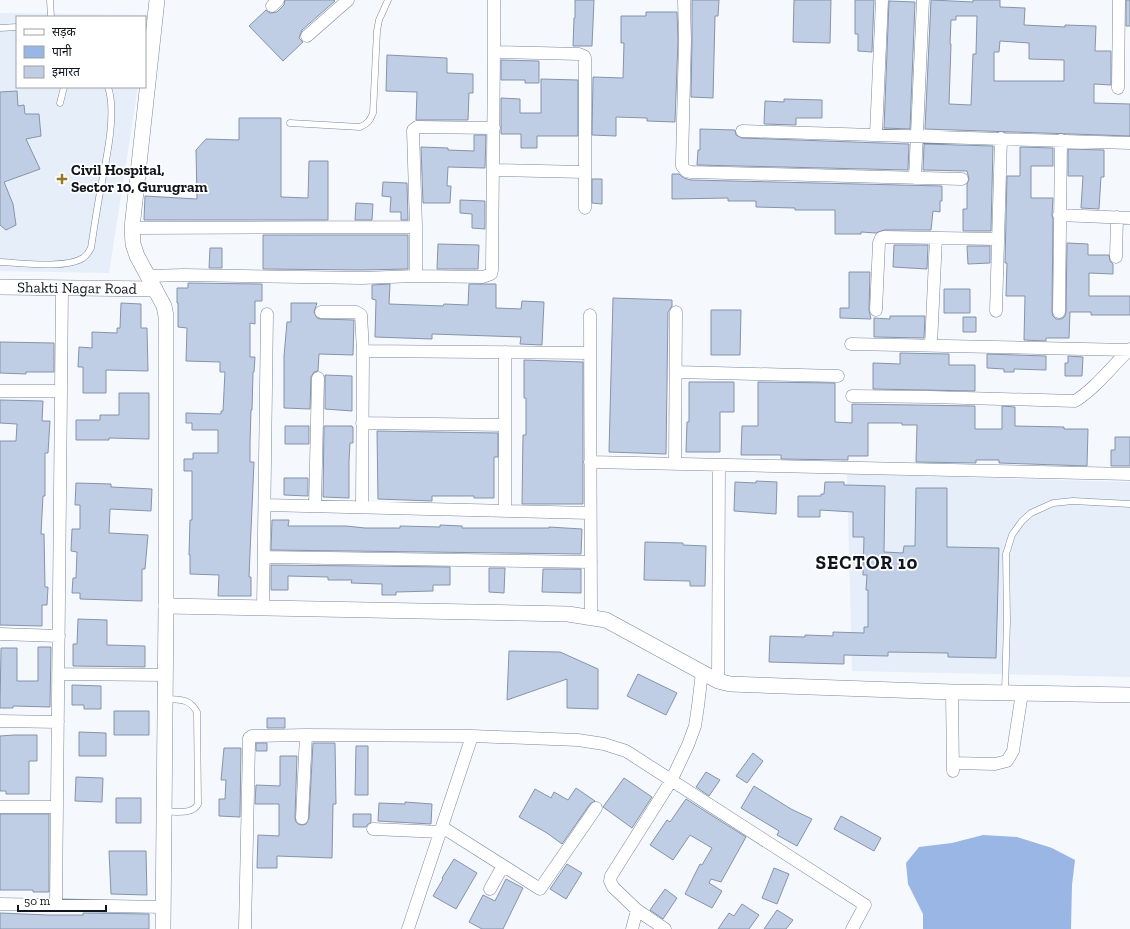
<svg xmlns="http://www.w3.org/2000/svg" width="1130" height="929" font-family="'Zilla Slab','Noto Sans Devanagari',serif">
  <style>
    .built { fill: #e6eefa }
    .water { fill: #9ab6e4 }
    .building { fill: #bfcde5; stroke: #8694aa; fill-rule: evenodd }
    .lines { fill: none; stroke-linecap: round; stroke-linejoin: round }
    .service-casing { stroke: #7b889e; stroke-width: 7 }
    .minor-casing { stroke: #7b889e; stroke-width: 13 }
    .tertiary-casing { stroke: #7b889e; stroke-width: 16 }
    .service { stroke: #fff; stroke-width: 6 }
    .minor { stroke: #fff; stroke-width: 12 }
    .tertiary { stroke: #fff; stroke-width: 15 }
    .poi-dot { fill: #937920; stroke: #fff; stroke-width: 1.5 }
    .labels { text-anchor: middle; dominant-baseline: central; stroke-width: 3.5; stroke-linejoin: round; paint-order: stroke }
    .poi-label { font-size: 15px; font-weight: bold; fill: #10151d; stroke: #fff; text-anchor: start }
    .street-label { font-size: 15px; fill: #10151d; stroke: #fff }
    .district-label { font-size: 19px; font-weight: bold; letter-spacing: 1px; fill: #10151d; stroke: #fff }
  </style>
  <rect width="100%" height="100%" fill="#f5f8fd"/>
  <path class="built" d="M0,13l149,2 -4,27v-25h-128v70h121l-29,186 -109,-2z
    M847,474l283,8v195l-278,-6z"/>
  <path class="water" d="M983,835l34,2 35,11 23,12 -3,25 -1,44h-148v-15l-15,-30 -2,-21 13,-16 33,-4z"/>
  <path class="building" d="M285,0h49l1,1 -33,29 -3,8 4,4 -20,19 -34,-35 17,-16 4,3 7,-1 7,-7z
    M575,0h19l-2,46h-19l1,-28h1z
    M692,0h27l-1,16h-3l-2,82 -22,-1 1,-57z
    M794,0h37l-1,43 -37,-1z
    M855,0h19l-2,52 -14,-1v-17h-3z
    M931,0l42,2v-2h27v7l25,1 -1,17 41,2v-2l31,1 -1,25h16v34l-17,-1v19l36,1v32l-205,-7zM956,16h21l-1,38h-3l-2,51 -22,-1 2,-60h-1l1,-24h5zM1000,41l29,2v16l35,1v21h-70v-29h5z
    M1126,0h4v26h-4z
    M889,1l26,1 -5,127 -26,-1z
    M646,12h31l1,28 -3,82 -28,-1v-3l-31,-1v19l-24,-1 1,-58 30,1 1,-35h-3v-27h25z
    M387,55l60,3v15l26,1v19h-4l-1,27h-52l1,-28 -31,-1z
    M501,60l38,1v22h-14v-3h-24z
    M541,79l37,1v56h-41v12h-16v-14h-20v-36l19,1v14h21z
    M17,91l1,15 6,-1 1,9h14l2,22 -15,3 14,30 -36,13 9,22 3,21 -10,5 -6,-5v-133z
    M784,99l38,1v18h-26v7l-32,-1 1,-23 19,1z
    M239,118h42v79l27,1 1,-37h19v59h-184l1,-24 52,3 -1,-49 10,-11 33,1z
    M700,129l35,1 1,5 6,3 167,6 -1,26 -211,-5 1,-15h2z
    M474,135h12l-1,33 -37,-1 -1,19h4l-1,17h-27l-2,-56 27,1v2l26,1z
    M924,144l69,2 -2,85h-28v-22h4v-25l2,-5 -2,-8 -44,-1z
    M1020,147l33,1v18h-22v32h22l-1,17 1,4 -1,93 1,4 3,3h6l3,-3 1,-4 1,-69 21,1v11h21l1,6 3,3v10l-24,-1v23h41v19h-39v-3h-21l-1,26h-23v3l-22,-1 1,-44h-19l1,-33h-2l2,-87h13z
    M1068,149l36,1v27h-3l-2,32 -18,-1 2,-32h-15z
    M672,174h7l5,4 7,2 251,6v15h-2v11l-7,-1 -2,19h-47l-8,3 -15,-1v2h-26v-24h-40v-2l-39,-1v-6h-28v-3l-56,1z
    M592,179h10v25l-10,-1z
    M383,182l24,1 1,37h-7v-8h-11l1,-15 -9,-1z
    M460,200l25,1v28l-13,-1v-14l-12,-1z
    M356,203l17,1 -1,16h-17z
    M263,235h145v34l-46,1 -99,-1z
    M438,244l41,1 -1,24h-41z
    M894,245h34l-1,24 -34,-2z
    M967,246h23v17l-22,1z
    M210,248h12v20h-13z
    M849,272h21l-1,38 2,9 -31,-1v-10h9z
    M188,283l74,1v17h-7v23l-5,-1v34h5l-1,15h-1l-1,38h-1l-1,33v19h4l-4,91 -1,24h2v19h-33l1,-21 -29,-1v-19h-1l1,-35h2v-49h-8v-12h9v-6h25v-23h-26v-7h-6v-10l35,1v-3h2l2,-39h-5v-10l-34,-1 1,-33 -9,-1v-24h-1v-15h11z
    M390,284l-1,20 54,2 1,-2 24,1 1,-21h27v24l25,1 1,-8 22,1 -2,43 -22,-1 1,-7 -89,-3v5l-57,-2 1,-37 -4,-1v-14z
    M944,289h26v24h-26z
    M613,298l59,2v6l-4,6 -2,142 -57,-2z
    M121,303l20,1v24h6l1,43 -42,-1v23h-23v-26h-5l1,-20 13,1v-16l25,1v-5h3z
    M291,303h26l-3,9 3,6 4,1 33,1 -1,35 -34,-1 -1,17 -4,1 -3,5 -1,32 -26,-1v-52l3,-34h4z
    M711,310h30l-1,45h-29z
    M890,316h35l-1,22 -50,-1v-19l16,1z
    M963,317h13v15h-13z
    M0,342l54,1v29h-28v2l-26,-1z
    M900,353l49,1v11h26v26l-102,-2v-26l27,1z
    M987,354l59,2v14l-32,-1v3h-10v-3l-17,-1z
    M1068,356l15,1 -1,19h-17v-13h3z
    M524,360l59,2v142h-61l1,-69h3v-37h-2z
    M325,375l27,1v35l-27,-2z
    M689,382h45v30h-14v40h-34l1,-30h2z
    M758,382l77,1v39l17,1v-19l123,2v23h27v-23l13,1v19l49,1v2h24l-1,37 -88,-3v-3h-23v3l-60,-1 1,-37h-15v-2h-34v33h-20v4l-67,-1v-4h-40l1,-29h16z
    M119,393h30v46l-40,-1v2h-33v-20h24v-5h19z
    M0,400l43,1 -1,20h8l-2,32h-3v43h-2l-2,38h3l1,53h3l-1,18h-5v21l-42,-1v-184h16l1,-17 -17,-1z
    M285,426h24v18h-24z
    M324,426h28v1h1v16h-3l-1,18v37l-26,-1z
    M377,431l121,2v24h-4v41h-20v-2h-42v5l-54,-2z
    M1115,437h15v29h-19v-16h4z
    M284,478h24v18l-24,-1z
    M756,481l21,1 -1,32 -42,-3 1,-29 21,1z
    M825,482h19v3l41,1 -1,66 19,1 1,-7h11l1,-58h31v59l52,1 -3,110 -48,-1v-4l-60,-1v4l-44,-1v9l-75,-2 1,-26 35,1v-2l28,1v-4l31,1v-6h4v-37h-2l1,-15h-4l1,-38h-11v-25l-33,-2v7h-22v-21h23v-2h3z
    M76,483l35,1v3l41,2 -1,22 -41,-2 -1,24 39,2 -3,34h-3v32l-62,-2v-6h-8l1,-15h3l1,-26 -6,-1 1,-22h8v-24h-5z
    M272,520h17l-1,6h58l19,2h35v-2l40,1v-2l22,1v2h87v-1l33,2 -1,25 -310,-4z
    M645,542l38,1v2l23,1 -1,40h-15v-5l-46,-1z
    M271,565l179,2v18h-17v6l-37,1v3h-14v-11l-31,-1 1,-3h-24v-3l-40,-1v14h-17z
    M489,568h16l-1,25 -15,-1z
    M543,569h38v24l-39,-1z
    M78,619l29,1v25l38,1v21l-72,-1v-22h4z
    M38,647h13l-1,60 -37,-1v2h-13l1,-60h16v33h21z
    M509,651l51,1 38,17v40l-31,-1v-29l-60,21z
    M638,674l39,19 -11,22 -39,-19z
    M72,685l29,1v23h-17v-4h-12z
    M114,711h35v24h-35z
    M267,718h18v10h-18z
    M79,732l27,1v23h-27z
    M14,735h23v26h-8v33h-23v-3h-6v-55z
    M256,743h11v8h-11z
    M313,743h22l1,61h-3l-1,54 -55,-2v12h-20l1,-33 21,1v-32h-24l1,-19 24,1v-30h17l-2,62 1,4 2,2 4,1 4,-1 3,-6z
    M356,746h12v49h-13z
    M224,748h17l-1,69 -21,-1v-17h6l1,-19h-5z
    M753,753l10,8 -16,22 -11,-7z
    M706,772l14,8 -11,16 -13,-9z
    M76,777l27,1 -1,24 -27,-1z
    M624,778l28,19 -20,31 -29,-21z
    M754,786l37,23 21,10 -15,27 -20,-11 2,-4 -38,-23z
    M576,788l19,13 -5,3 -28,40 -15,-11 -28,-16 16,-28 16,9 3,-6 14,8z
    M116,798h25v25h-25z
    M686,799l60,38 -25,45 -10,-3 -2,4 13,8 -10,17 -27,-14 15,-30 2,1 10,-17 -22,-13 -17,25 -23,-15 17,-25 3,2z
    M405,802l27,2 -1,20 -53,-3 1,-18 26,1z
    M0,814h49v78h-16v-2h-33z
    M353,814h18v8l-4,3 -1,2h-13z
    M841,816l40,22 -7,13 -40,-22z
    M109,851h37l1,44 -36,-1z
    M454,859l23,14 -21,36 -23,-13 10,-17 -1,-1z
    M567,864l15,9 -16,26 -16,-10z
    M774,868l15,6 -12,30 -15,-6z
    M506,879l17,9 -20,41h-21l-13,-7 14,-27 12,6z
    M665,889l12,9 -14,21 -13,-9z
    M742,904l17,11 -10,14h-31l11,-16 5,3z
    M777,910l16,10 -7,9h-22z
    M0,913l48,2h35v-2l66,1v15h-149z"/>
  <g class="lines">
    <g class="service-casing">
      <path id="service" d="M50,0l1,17
        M0,28l17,-1
        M60,103l4,-16
        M290,123l70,4c7,-3 10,-6 13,-14l4,-82 2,-11 9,-20
        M0,262c21,1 66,7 83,-4 4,-3 6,-6 8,-10 3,-20 6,-40 10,-61 5,-27 16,-74 7,-100
        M1005,692l2,-72 -1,-66 6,-19 10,-14 9,-8 22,-10 20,-2 57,3
        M164,812c11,-1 29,3 34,-8l-1,-92c-8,-14 -17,-12 -31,-13"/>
    </g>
    <g class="minor-casing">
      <path id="minor" d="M684,0l1,40 -3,121v5l4,5 5,1 271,7
        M272,6l6,-6
        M307,36l41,-36
        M494,52l85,2 5,2 1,2v150
        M1118,88l1,-88
        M742,131l388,12
        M876,134l6,-134
        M494,170l90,2
        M915,178l8,-178
        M1059,215l71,3
        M132,228l284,-1
        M1116,257l1,-40
        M147,276l37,-1 178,3 54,-2 67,1 8,-3 1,-4 2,-218v-52
        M416,276v-49l-3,-97 4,-3 77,1
        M876,310l3,-67 2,-5 3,-1 114,2
        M996,311l5,-173
        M321,312h35l5,3 2,36 -1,156
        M1059,312l2,-172
        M590,315l1,302
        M851,344l278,6
        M931,345l5,-107
        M363,351l227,2
        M505,352v159
        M676,372l162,4
        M0,391h61
        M852,396l78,1 145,4c21,-13 37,-35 55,-52
        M362,423l143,2
        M590,462l540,12
        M675,464l1,-152
        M265,505l325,8
        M315,506l3,-128
        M264,557l327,5
        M263,608l4,-294
        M0,634l59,2
        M58,674l107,1
        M718,681l1,-216
        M952,692l1,79
        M0,721l58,1
        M306,735l166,1 106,4 26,4 22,7 239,154 -13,24
        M953,763l42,1 12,-3 6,-10 9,-58
        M0,807h57
        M442,827l98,62 56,-81
        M373,829l68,3
        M490,889l13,-23
        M0,904l163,3
        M56,905l6,-617
        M637,910l28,19
        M245,929l4,-186v-5l3,-2 54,-1 -4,83
        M408,929l64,-193
        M632,929l5,-19 -24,-23 -3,-6 1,-5 60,-95 17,-36 7,-19 3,-20 4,-34"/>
    </g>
    <g class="tertiary-casing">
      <g id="tertiary">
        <path d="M157,0l-25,228 1,16 4,12 27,50 2,10v290l-3,323"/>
        <path id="s1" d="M0,287l155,2"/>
        <path d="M166,606l402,8 38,6 112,61 12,3 222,8 178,3"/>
      </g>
    </g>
    <use href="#service" class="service"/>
    <use href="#minor" class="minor"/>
    <use href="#tertiary" class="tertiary"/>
  </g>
  <path class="poi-dot" d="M60 173h4v4h4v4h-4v4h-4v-4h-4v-4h4z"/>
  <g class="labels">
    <g class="poi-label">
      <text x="71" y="170">Civil Hospital,<tspan x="71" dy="17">Sector 10, Gurugram</tspan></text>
    </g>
    <g class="street-label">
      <text stroke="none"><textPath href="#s1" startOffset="77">Shakti Nagar Road</textPath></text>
    </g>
    <g class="district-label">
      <text x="867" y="562">SECTOR 10</text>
    </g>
  </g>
  <rect x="16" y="16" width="130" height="72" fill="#ffffff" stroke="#9fa1a5"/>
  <rect x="24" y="29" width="20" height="6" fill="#ffffff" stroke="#9fa1a5"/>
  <text x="52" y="36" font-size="12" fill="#10151d">सड़क</text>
  <rect x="24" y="46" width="20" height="12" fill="#9ab6e4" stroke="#9fa1a5"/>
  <text x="52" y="56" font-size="12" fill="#10151d">पानी</text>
  <rect x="24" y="66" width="20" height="12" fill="#bfcde5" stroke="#9fa1a5"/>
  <text x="52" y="76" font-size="12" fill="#10151d">इमारत</text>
  <path d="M18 905v6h88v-6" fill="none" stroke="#10151d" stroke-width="2"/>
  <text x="24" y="905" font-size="12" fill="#10151d" stroke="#ffffff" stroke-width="3" paint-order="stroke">50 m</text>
</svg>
